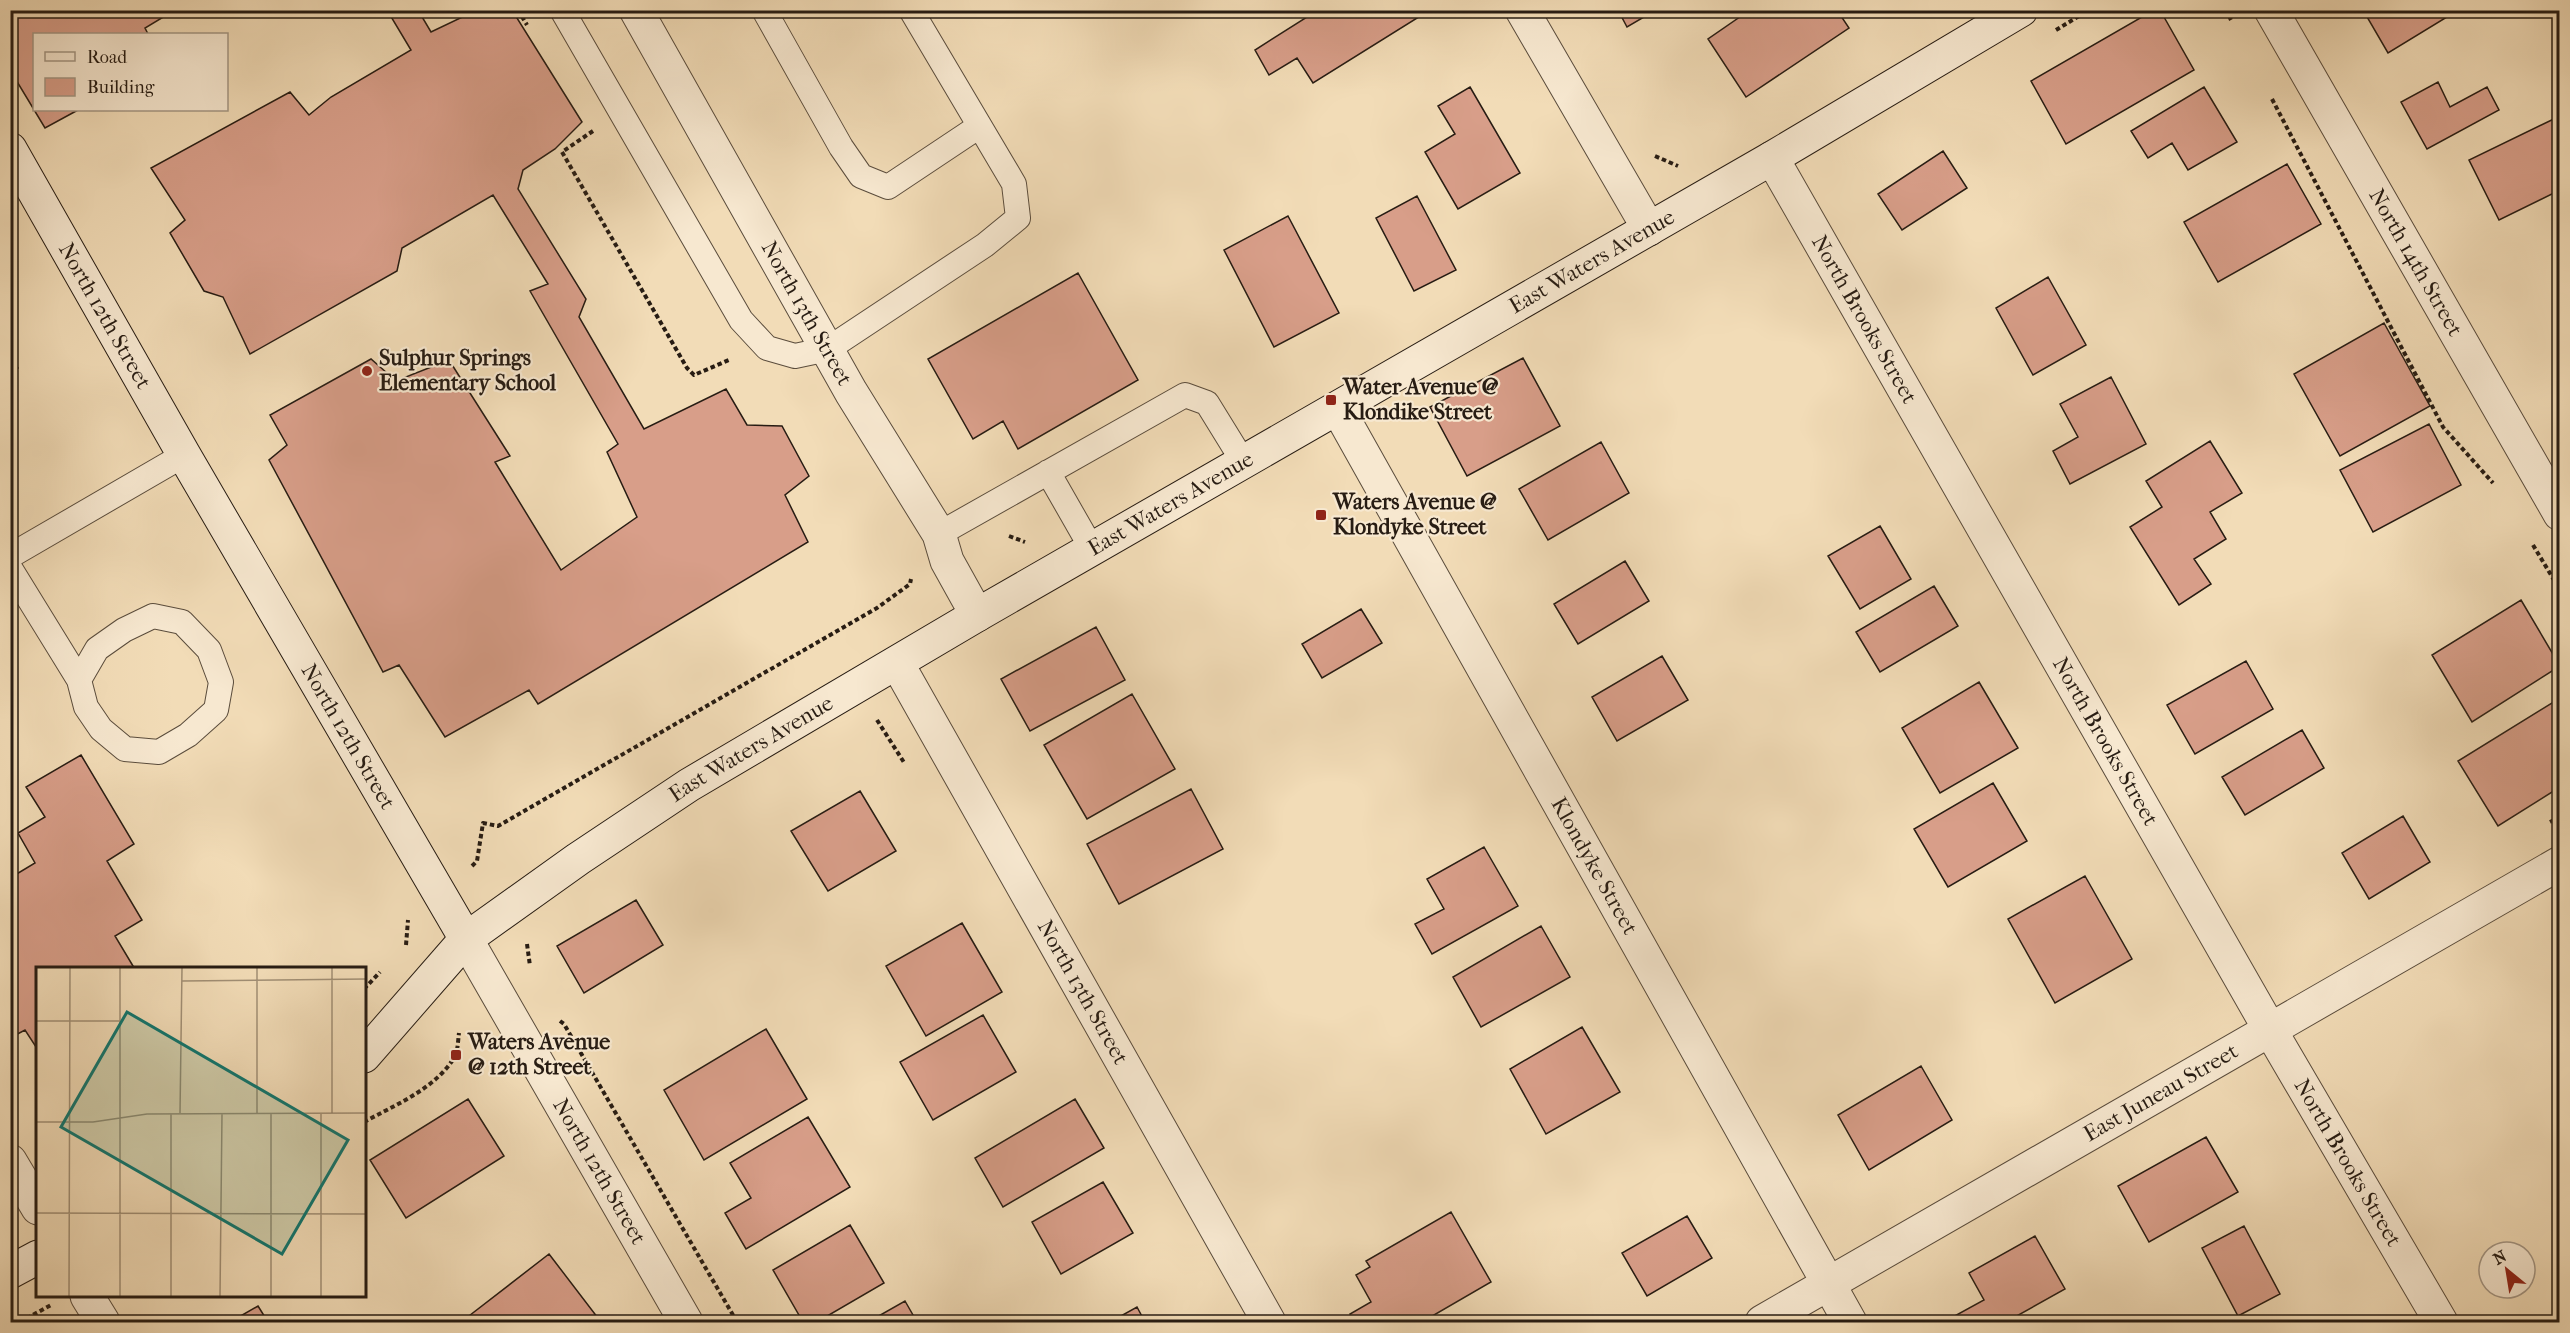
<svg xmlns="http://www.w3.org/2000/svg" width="2570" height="1333" font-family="'IM FELL French Canon',serif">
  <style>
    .building { fill: #d89e89; stroke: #271c13; stroke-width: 1.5 }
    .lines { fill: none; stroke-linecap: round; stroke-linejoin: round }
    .lane-casing { stroke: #5a4c3c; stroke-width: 26 }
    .street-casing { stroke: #5a4c3c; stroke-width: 35 }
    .secondary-casing { stroke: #271c13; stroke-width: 35 }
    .path { stroke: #271c13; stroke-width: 4; stroke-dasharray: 4.5 3; stroke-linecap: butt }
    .lane { stroke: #f7e8d0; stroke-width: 24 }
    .street { stroke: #f7e8d0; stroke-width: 33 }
    .secondary { stroke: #f7e8d0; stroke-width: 33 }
    .poi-dot { fill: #8f2418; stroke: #f7e8d0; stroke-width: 2 }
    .labels { text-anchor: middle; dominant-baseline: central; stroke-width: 4.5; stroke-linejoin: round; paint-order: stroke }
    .street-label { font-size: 22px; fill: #271c13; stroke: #f7e8d0 }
    .poi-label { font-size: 22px; font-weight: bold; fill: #271c13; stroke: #f7e8d0; text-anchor: start }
    .inset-road { fill: none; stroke: #a18f75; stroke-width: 1.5 }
    .view { fill: #0f766e; fill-opacity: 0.15; stroke: #0f766e; stroke-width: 3 }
    .inset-edge { fill: none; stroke: #271c13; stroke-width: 3 }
  </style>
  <rect width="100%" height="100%" fill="#f2dcb7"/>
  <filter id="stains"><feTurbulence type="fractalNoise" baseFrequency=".00333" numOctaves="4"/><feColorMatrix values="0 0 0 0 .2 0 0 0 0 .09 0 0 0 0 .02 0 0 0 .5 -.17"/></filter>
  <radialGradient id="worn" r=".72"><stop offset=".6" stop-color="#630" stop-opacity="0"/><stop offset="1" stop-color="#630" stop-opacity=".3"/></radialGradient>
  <path class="building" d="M10,10h165l-30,18 3,6h-114v76h44l-33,18 -35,-58z
    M387,10h31l13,22 46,-22h35l70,112 -27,27 -32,21 -5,19 68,110 -7,18 65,112 82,-40 21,36 35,1 27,50 -24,19 23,47 -270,162 -9,-14 -84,47 -46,-72 -16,7 -114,-212 18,-15 -17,-30 101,-56 25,22 53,-21 61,96 -15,6 66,108 76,-53 -30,-65 11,-8 -88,-153 18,-7 -55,-89 -91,53 -5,23 -147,83 -27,-57 -19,-6 -34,-58 15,-13 -34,-52 139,-76 19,23 22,-18 80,-47z
    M1318,10h101l3,5 -109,68 -16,-25 -28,17 -14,-25z
    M1618,10h38l-29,17z
    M1750,10h87l12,18 -103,69 -38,-58z
    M2154,10h6l34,60 -128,74 -35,-63z
    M2363,10h80l4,7 -59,36z
    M2438,82l12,25 37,-20 12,23 -72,39 -26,-47z
    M1470,87l50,86 -62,36 -33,-57 30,-18 -17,-28z
    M2204,87l33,55 -49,28 -16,-27 -24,15 -17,-27z
    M2560,116v74l-61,30 -30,-60z
    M1943,151l24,37 -65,42 -24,-36z
    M2287,164l34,60 -103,58 -34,-60z
    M1417,196l39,74 -42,21 -38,-73z
    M1288,216l51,97 -65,34 -50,-97z
    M1078,273l60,107 -120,69 -15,-28 -30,18 -45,-80z
    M2048,277l38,68 -53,30 -37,-67z
    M2384,323l46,83 -90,50 -46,-82z
    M10,356l8,12 -8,4z
    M1523,358l37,68 -93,50 -37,-69z
    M2111,377l35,67 -76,40 -17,-33 25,-14 -18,-33z
    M2429,424l32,61 -88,47 -33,-62z
    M2210,441l32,52 -32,19 16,27 -32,20 17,25 -32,21 -49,-78 32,-20 -16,-26z
    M1601,442l28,51 -81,47 -29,-51z
    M1880,526l31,53 -51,30 -32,-53z
    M1625,561l24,40 -71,43 -24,-40z
    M1934,586l24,40 -78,46 -24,-40z
    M2521,600l39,66 -88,56 -40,-67z
    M1361,609l21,34 -60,35 -20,-34z
    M1096,627l29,53 -95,51 -29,-52z
    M1662,656l26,44 -71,41 -25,-44z
    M2246,661l27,48 -78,45 -28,-49z
    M1979,682l39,66 -78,45 -38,-65z
    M1132,694l43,75 -88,50 -43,-74z
    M2560,698v89l-62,39 -40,-65z
    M2302,730l22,38 -79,47 -23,-38z
    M81,755l53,89 -27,17 35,59 -27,16 18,30 -5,2h-90v82l-13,-20 -15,8v-160l25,-15 -17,-30 27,-16 -19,-30z
    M1993,783l34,58 -79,46 -34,-58z
    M1191,789l32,60 -104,55 -32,-60z
    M860,791l36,60 -68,40 -37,-60z
    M2403,816l27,46 -61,37 -27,-46z
    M1484,847l34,59 -86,48 -17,-30 29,-15 -17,-30z
    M2085,876l47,83 -77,44 -47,-84z
    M636,900l27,45 -79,48 -27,-47z
    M962,923l40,69 -76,44 -40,-70z
    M1541,926l29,51 -89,50 -28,-50z
    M983,1015l33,57 -83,48 -33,-58z
    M1582,1027l38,65 -74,42 -36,-65z
    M766,1029l41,70 -103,61 -40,-70z
    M1921,1066l31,54 -83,50 -31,-55z
    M468,1099l36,57 -98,62 -36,-58z
    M1075,1099l29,49 -101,59 -28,-49z
    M808,1117l42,70 -104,62 -21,-36 26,-15 -21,-35z
    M2206,1137l32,55 -89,50 -31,-56z
    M1103,1182l30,51 -72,41 -29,-52z
    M1451,1212l40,70 -69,40h-67l-5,-8 21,-12 -15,-27 14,-8 -4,-6z
    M1687,1216l25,42 -65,38 -25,-43z
    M850,1225l34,58 -67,39h-14l-30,-52z
    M2244,1226l36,68 -42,22 -36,-68z
    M2035,1236l30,53 -59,33h-52l-3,-4 33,-18 -15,-27z
    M549,1254l52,68h-133l-3,-3z
    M905,1301l12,21h-49z
    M258,1306l10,16h-38z
    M1137,1307l8,15h-35z"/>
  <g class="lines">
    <g class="lane-casing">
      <path id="lane" d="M562,10l179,310 26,28 28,8 33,-7 157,-104 33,-27 -4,-34 -103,-174
        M764,10l77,137 20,29 27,11 90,-60
        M1048,472l44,77
        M939,534l246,-139 22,8 37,60
        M10,556l174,-101
        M10,568l69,112 7,27 15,22 24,20 34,3 29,-17 28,-25 5,-28 -12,-32 -27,-28 -29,-6 -29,14 -27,19 -18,31"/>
    </g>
    <g class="street-casing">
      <g id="street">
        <path id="s1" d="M636,10l215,382 88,142 8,27 30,54"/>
        <path d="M1522,10l127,219"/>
        <path id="s2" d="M2271,10l289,504"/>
        <path id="s3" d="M1772,158l497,870 172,294"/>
        <path id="s4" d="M1338,409l512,913"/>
        <path id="s5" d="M897,663l372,659"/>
        <path id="s6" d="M466,939l220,383"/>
        <path d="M10,1161l28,47"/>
        <path d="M87,1296l16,26"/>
        <path id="s7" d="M1762,1322l798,-459"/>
      </g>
    </g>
    <g class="secondary-casing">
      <g id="secondary">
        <path id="s8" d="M10,149l174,306 282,484"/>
        <path id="s9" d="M364,1056l102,-117 112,-80 111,-74 288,-170 795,-457 249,-148"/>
        <path d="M10,1272l28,-15"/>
      </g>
    </g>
    <path class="path" d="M518,10l9,15
      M2226,10l5,10
      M2056,30l33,-20
      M2272,99l171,328 50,56
      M593,131l-31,21 125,216 7,7 35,-15
      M1655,156l23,10
      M1009,536l16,6
      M2533,545l27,45
      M877,720l28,44
      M2550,822l10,-5
      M472,866l5,-5 6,-38 15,3 379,-218 33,-24 1,-5
      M527,944l3,22
      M406,945l2,-25
      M364,989l16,-17
      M560,1021l4,3 173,298
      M364,1122c31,-17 73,-34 91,-66 3,-6 3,-16 4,-23
      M20,1322l31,-17"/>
    <use href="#lane" class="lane"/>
    <use href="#street" class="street"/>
    <use href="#secondary" class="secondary"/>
  </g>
  <g class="poi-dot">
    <circle cx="367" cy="371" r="6"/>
    <rect x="1325" y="394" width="12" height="12" rx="3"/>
    <rect x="1315" y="509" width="12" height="12" rx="3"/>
    <rect x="450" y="1049" width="12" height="12" rx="3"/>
  </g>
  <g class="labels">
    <g class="street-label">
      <text stroke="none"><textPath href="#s9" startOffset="1470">East Waters Avenue</textPath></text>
      <text stroke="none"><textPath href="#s2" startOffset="291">North 14th Street</textPath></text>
      <text stroke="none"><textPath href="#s1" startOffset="348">North 13th Street</textPath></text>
      <text stroke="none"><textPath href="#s8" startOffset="192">North 12th Street</textPath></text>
      <text stroke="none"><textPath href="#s3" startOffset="186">North Brooks Street</textPath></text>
      <text stroke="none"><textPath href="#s9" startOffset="984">East Waters Avenue</textPath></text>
      <text stroke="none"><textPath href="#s8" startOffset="678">North 12th Street</textPath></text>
      <text stroke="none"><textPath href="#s3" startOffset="672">North Brooks Street</textPath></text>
      <text stroke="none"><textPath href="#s9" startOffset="498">East Waters Avenue</textPath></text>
      <text stroke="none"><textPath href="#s4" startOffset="524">Klondyke Street</textPath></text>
      <text stroke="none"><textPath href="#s5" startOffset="378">North 13th Street</textPath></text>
      <text stroke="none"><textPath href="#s7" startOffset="460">East Juneau Street</textPath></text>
      <text stroke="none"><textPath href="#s3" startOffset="1158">North Brooks Street</textPath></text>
      <text stroke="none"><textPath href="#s6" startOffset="268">North 12th Street</textPath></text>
    </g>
    <g class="poi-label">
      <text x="379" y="358">Sulphur Springs<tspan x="379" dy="25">Elementary School</tspan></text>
      <text x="1343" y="387">Water Avenue @<tspan x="1343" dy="25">Klondike Street</tspan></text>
      <text x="1333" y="502">Waters Avenue @<tspan x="1333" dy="25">Klondyke Street</tspan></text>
      <text x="468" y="1042">Waters Avenue<tspan x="468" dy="25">@ 12th Street</tspan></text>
    </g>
  </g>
  <g transform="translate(36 967)">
    <rect width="330" height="330" fill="#f2dcb7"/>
    <path class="inset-road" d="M221,1v146M296,1v145M146,14l184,-2M0,54h84M144,146l2,-145M0,155h57l54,-8 219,-1M0,246l330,1M33,329l1,-328M84,329v-328M135,329v-182M184,329l2,-182M235,329v-182M285,329v-183"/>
    <path class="view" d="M91,45l221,128 -66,114 -221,-127z"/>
    <rect width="330" height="330" class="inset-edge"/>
  </g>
  <rect width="2570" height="1333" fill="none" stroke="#f2dcb7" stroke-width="36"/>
  <rect x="12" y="12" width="2546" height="1309" fill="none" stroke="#271c13" stroke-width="3"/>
  <rect x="18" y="18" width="2534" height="1297" fill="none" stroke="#271c13" stroke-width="1.5"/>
  <rect x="33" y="33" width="195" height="78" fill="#f7e8d0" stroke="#a49684" stroke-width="1.5"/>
  <rect x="45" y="52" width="30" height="9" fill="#f7e8d0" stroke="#a49684" stroke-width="1.5"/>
  <text x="87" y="63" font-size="18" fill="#271c13">Road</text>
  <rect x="45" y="78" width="30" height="18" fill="#d89e89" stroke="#a49684" stroke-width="1.5"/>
  <text x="87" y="93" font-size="18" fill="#271c13">Building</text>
  <g transform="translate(2507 1270) rotate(330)"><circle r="28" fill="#f7e8d0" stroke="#a49684" stroke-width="1.5"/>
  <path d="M0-4.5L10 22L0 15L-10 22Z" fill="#8f2418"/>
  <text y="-9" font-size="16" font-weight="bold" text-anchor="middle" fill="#271c13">N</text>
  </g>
  <rect width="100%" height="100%" filter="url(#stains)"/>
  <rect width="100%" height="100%" fill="url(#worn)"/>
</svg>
